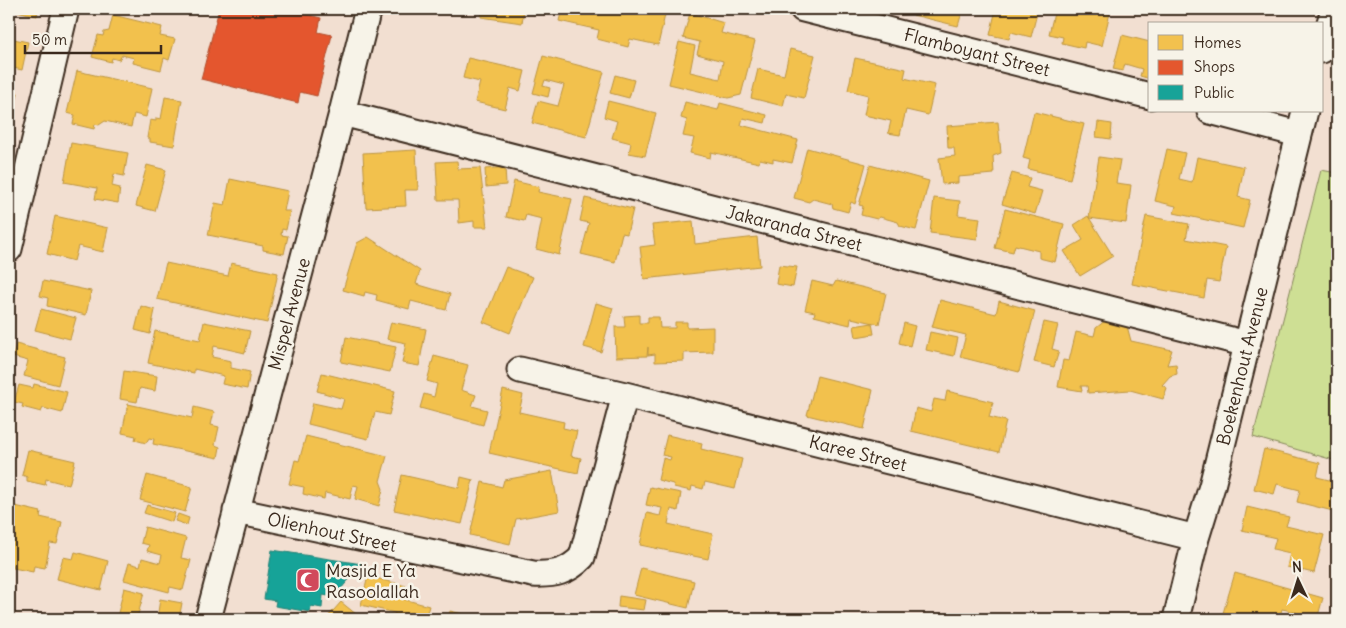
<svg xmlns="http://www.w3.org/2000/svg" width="1346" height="628" font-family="Delius,sans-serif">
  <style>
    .green { fill: #cedf94; stroke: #848459 }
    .homes { fill: #f2c14e; stroke: #bb9440 }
    .shops { fill: #e4572e; stroke: #b14a29 }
    .public { fill: #17a398; stroke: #227f73 }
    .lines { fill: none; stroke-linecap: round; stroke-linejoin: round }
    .minor-casing { stroke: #3b2a1e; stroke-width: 29 }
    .minor { stroke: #f7f3e8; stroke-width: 25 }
    .labels { text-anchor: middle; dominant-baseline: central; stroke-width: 5; stroke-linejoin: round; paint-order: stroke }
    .street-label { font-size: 18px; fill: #3b2a1e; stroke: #f7f3e8 }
    .poi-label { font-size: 18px; fill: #3b2a1e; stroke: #f7f3e8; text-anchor: start }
  </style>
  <rect width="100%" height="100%" fill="#f2dfd1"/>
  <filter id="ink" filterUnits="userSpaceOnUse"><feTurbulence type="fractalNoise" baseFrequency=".02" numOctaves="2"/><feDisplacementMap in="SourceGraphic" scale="10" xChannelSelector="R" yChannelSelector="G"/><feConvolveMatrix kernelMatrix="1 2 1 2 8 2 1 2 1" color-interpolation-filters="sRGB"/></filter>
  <g filter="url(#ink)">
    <path class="green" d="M1321,170l16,3v288l-84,-24z"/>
    <path class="homes" d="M9,9h29l-1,7z
      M482,9h42l-2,14 -41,-6z
      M562,9h78l25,6 -7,30 -28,-6 -2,8 -31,-8 2,-9 -40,-9z
      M875,9h12l1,4z
      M915,9h48l-5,17 -45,-11z
      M996,9h42l-7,28 -20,-5 -2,7 -19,-4z
      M1055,9h35l20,4 -8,33 -17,-4 -1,6 -22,-5 1,-6 -14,-3z
      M690,13l34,10 -3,10 34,8 -14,54 -13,3 -59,-14 10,-42 16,4 -5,26 30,7 3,-18 -26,-7 3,-12 -17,-4z
      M113,15l49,12 -2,9 15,3 -6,21 -5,-2 -3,12 -28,-7 1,-5 -12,-3 -3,5 -7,-2 -1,4 -19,-5 6,-22 5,1 1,-4 5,-1z
      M1122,35l28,7v37l-10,-3 2,-7 -17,-5 -2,7 -10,-2z
      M9,38l19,4 -6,28 -13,-3z
      M790,49l25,6 -11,43 -18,-4 -3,12 -32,-8 7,-29 26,6z
      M543,56l61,16 -18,65 -54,-14 6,-22 20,5 6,-21 -19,-5 -2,6 7,2 -2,9 -15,-4z
      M468,58l57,13 -5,20 -10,-3 -5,21 -30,-7 5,-20 -17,-4z
      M855,58l51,11 -2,9 31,7 -7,30 -22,-5 -6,25 -12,-2 3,-12 -27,-6 4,-20 -20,-5z
      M77,71l75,17 -6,29 -12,-3 -3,13 -26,-6 -6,4 -4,-1 -1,5 -21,-5 2,-9 -8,-2z
      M615,75l19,5 -5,18 -19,-5z
      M9,90l9,3 -4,17 -5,-1z
      M165,97l17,3 -8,46 -24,-4v-3l-3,-1 3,-18 6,1v-3l5,1z
      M608,101l48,12 -11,43 -16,-3 2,-10 -19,-5 5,-17 -13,-4z
      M685,102l33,8 2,-7 47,12 -2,8 -22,-5 -2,7 57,15 -6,23 -19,-4v3l-13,-3 -1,4 -48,-11 -1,6 -20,-5 4,-15 -11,-2 4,-16 -6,-2z
      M1034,112l50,12 -14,55 -42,-10 2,-9 -7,-2z
      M998,122l3,31 -8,3 1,18 -36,3v6l-16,1 -3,-26 16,-2 -1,-8h-6l-1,-22z
      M1098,122l14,2 -1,15 -15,-2z
      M71,143l57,10 -4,23 -10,-2 -2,12 8,2 -2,15 -23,-4 2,-11 -33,-6z
      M807,148l59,16 -11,40 -4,-2 -3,10 -15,-4 -1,-4 -19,-5 -4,3 -15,-4z
      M1167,149l18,4 -6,26 13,3 5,-25 47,10 -6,30 12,3 -7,28 -69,-15 2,-7 -21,-5z
      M416,150l2,40h-13l1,16 -40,2 -3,-55z
      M1099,157l21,3 -4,23 15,2 -5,38 -37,-5z
      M457,161l1,8 22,-1 7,59h-13v-6l-15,2 -1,-23h-20l-2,-38z
      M147,165l19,5 -11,41 -19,-5z
      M870,165l59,16 -13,49 -16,-4 -2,-4 -18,-5 -3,2 -16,-4 2,-9 -4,-1z
      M505,167l1,18 -20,2 -1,-18z
      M1012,173l18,5 -3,9 15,4 -7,23 -33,-10z
      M230,179l58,12 -4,20h6l-4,19 -4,-1 -1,6 7,1 -4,18 -21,-4v-4l-55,-11 7,-32 10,2z
      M514,181l25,6 -1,5 34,7 -13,56 -23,-6 6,-30 -16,-4 -2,6 -18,-4z
      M585,198l48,11 -6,25 -5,-1 -7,29 -34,-8 8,-31 -9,-2z
      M934,198l26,3 -2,14 22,3 -3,21 -47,-6z
      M1005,209l59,15 -9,38 -16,-4v-7l-24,-6 -2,7 -18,-4z
      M55,216l53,12 -5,24 -25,-6 -4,15 -27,-7z
      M1088,216l25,40 -33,20 -16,-25 19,-11 -9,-15z
      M1146,216l43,8 -3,15 40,8 -7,35 -12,-2 -3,18 -72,-14z
      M693,221l2,23 62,-7 3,29 -116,13 -4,-32 15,-2 -3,-20z
      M368,237l52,34 -4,13 34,10 -4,16 -35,-9 -2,8 -33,-9 1,-5 -12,-3 -1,4 -21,-6 14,-47z
      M166,263l62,13 3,-13 47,10 -11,50 -110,-24z
      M779,265l18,2 -4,20 -17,-3z
      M506,267l27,10 -23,56 -27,-11z
      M43,281l48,10 -5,24 -39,-9 1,-8 -8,-2z
      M812,281l21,5 3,-5 50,12 -7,31 -28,-6 -1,7 -36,-9 1,-4 -10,-2z
      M940,300l56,14 3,-13 36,10 -16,61 -59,-15 6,-22 -34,-8z
      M596,303l17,5 -12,44 -17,-5z
      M141,306l14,4 -5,24 -15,-4z
      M41,309l35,9 -6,21 -35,-9z
      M639,315v8h9v-6h11l1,11h15v-6h12v6l26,-1v25l-29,1v8l-29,1v-8l-7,1v-8l-1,9 -31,1 -1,-30h10l-1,-11z
      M1106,320l21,6 4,15 41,9 -5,15 9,-1 1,10 -7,2 -8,9 5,3 -4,11 -33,-9 -42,3 -1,-7h-6l1,5 -24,-4 5,-27 6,1 7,-29 18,4 2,-8z
      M204,322l46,9 -5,22 -31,-7 -2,11 19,4v7l19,4 -3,17 -25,-5 2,-8 -30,-7v4l-46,-10 7,-32 45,9z
      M391,322l35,7 -7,37 -17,-3 4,-20 -19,-4z
      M1044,322l14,3 -6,24 7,2 -5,16 -20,-5z
      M872,323l2,11 -18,3 -2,-11z
      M904,323l11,3 -5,20 -11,-3z
      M930,332l28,6 -4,18 -28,-6z
      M346,337l50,10 -6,25 -49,-10z
      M16,344l49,13 -7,28 -34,-9 4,-15 -15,-4z
      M434,356l34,9 -7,25 15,5 -4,11 15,4 -4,15 -63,-17 4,-14 10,3 3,-13 -10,-3z
      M124,371l33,5 -2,15 -15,-3 -3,14 -17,-3z
      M322,373l73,18 -6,24 -14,-3 -7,27 -60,-15 5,-21 28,6 3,-10 -27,-8z
      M817,376l56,14 -9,39 -57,-14z
      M34,384l33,8 -5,21 -19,-5 -2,4 -19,-5 1,-3 -9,-2 5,-17 14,3z
      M503,390l20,5 -4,17 45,10 -1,6 14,3 -6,25 10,2 -3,15 -89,-20z
      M947,391l46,11 -4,15 17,4 -7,31 -88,-21 5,-23 15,4 3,-13 11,2z
      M128,404l64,14 2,-11 20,5 -3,13 8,2 -4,18 5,2 -2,11 -65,-14 1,-5 -5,-1 -3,5 -11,-3 1,-4 -14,-3z
      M667,435l35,8 -1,6 41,10 -7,30 -30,-7 -2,7 -11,-3 -1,5 -17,-4 -1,-3 -15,-4 5,-22 7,2 1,-3 -9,-2z
      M306,436l81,20 -7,25 3,8 -4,17 -24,-7 3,-13 -5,-1 -3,14 -25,-6 -1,6 -21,-5 1,-7 -15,-3 6,-24 4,1z
      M1264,449l56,14 -3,14 20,5v30l-40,-10 3,-12 -23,-6 -3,10 -20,-5z
      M28,450l47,11 -6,24 -23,-6 -1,6 -18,-4v-4l-5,-2z
      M552,471l7,40 -43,8 -6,25 -40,-9 12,-53 20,5 2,-7z
      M147,475l45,12 -7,25 -45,-12z
      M402,475l57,13 2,-11 12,3 -11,44 -68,-14z
      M650,487l31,6 -3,18 -7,-2 -3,15 45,10 -5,25 -68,-14 7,-32 13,3 2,-8 -16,-3z
      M147,505l28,8 -3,9 -28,-9z
      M15,506l26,6 -1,5 22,5 -5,22 -7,-1 -5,25 -11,-2 -1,6 -20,-4 1,-3 -5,-1v-30z
      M1247,507l42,10 -3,9 38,9 -10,38 -27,-6 3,-14 -17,-4 3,-11 -34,-8z
      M178,514l11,4 -2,7 -12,-4z
      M145,527l41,11 -5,20 10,2 -8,30 -13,-3 -1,5 -45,-12 5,-17 11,3 2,-8 18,5 2,-8 -15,-4 2,-6 -8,-2z
      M75,552l33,9 -7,29 -44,-11 6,-22 10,2z
      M641,568l53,13 -6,27 -54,-13z
      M1235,573l88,25 -6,21h-23l2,-7 -14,-3 -3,10 -25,-6 -2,6h-7l-22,-6z
      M368,576l38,10 -3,13 26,7 -4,13h-32l2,-6 -34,-8z
      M124,588l20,5 -7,25 -19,-5z
      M619,596l27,4 -2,10 -26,-3z
      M160,599l22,4 -3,16h-22z
      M341,602l21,17h-36z
      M450,611l34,8h-35z
      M503,614l23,5h-24z"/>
    <path class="shops" d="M219,9h66l36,9 -3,14 14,3 -15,61 -17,-4 -2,11 -97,-24z"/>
    <path class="public" d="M272,550l90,14 -28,33 -11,-2 -1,13 -11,-2 -1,6 -35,-6 1,-5 -12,-2z"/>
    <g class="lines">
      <g class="minor-casing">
        <path id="minor" d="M803,9l347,87
          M1322,50l12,-41
          M1210,111l88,23
          M342,113l905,231
          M9,249l57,-240
          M520,370l105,25 571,143
          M236,511l297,63c21,1 35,-2 49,-17l43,-162
          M208,619l134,-506 26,-104
          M1176,619l20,-81 16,-52 93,-375"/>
      </g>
      <use href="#minor" class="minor"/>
    </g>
  </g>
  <defs>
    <g id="mosque-square" transform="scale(1.25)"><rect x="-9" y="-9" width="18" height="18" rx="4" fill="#d1495b" stroke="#f7f3e8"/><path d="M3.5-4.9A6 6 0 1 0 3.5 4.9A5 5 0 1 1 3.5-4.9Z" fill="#fff"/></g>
  </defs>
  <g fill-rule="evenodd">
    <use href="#mosque-square" x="308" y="580"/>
  </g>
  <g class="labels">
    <g class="street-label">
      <text transform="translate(977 52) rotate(14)">Flamboyant Street</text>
      <text transform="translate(794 228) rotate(14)">Jakaranda Street</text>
      <text transform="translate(289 314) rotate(-75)">Mispel Avenue</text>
      <text transform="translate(1242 366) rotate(-76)">Boekenhout Avenue</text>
      <text transform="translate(858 453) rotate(14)">Karee Street</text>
      <text transform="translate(332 532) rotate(12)">Olienhout Street</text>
    </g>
    <g class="poi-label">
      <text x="326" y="570">Masjid E Ya<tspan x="326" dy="21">Rasoolallah</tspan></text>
    </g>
  </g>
  <rect width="1346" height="628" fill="none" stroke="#f7f3e8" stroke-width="30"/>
  <rect x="15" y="15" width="1316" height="598" fill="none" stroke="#3b2a1e" stroke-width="2" filter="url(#ink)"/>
  <rect x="1148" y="22" width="175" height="90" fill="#f7f3e8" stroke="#aca397"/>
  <rect x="1158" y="35" width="25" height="15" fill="#f2c14e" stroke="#aca397"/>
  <text x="1194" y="48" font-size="15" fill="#3b2a1e">Homes</text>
  <rect x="1158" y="60" width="25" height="15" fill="#e4572e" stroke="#aca397"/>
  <text x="1194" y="72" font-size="15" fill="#3b2a1e">Shops</text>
  <rect x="1158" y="85" width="25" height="15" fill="#17a398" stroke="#aca397"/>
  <text x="1194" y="98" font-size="15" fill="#3b2a1e">Public</text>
  <g transform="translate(1298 580) rotate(356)" stroke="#f7f3e8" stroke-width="4" paint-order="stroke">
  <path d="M0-4L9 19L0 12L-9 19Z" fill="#3b2a1e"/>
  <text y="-8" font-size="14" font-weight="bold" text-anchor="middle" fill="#3b2a1e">N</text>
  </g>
  <path d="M25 45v8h136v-8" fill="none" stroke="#3b2a1e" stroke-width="2.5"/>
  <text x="32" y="45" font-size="15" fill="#3b2a1e" stroke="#f7f3e8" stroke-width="4" paint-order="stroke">50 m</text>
</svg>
